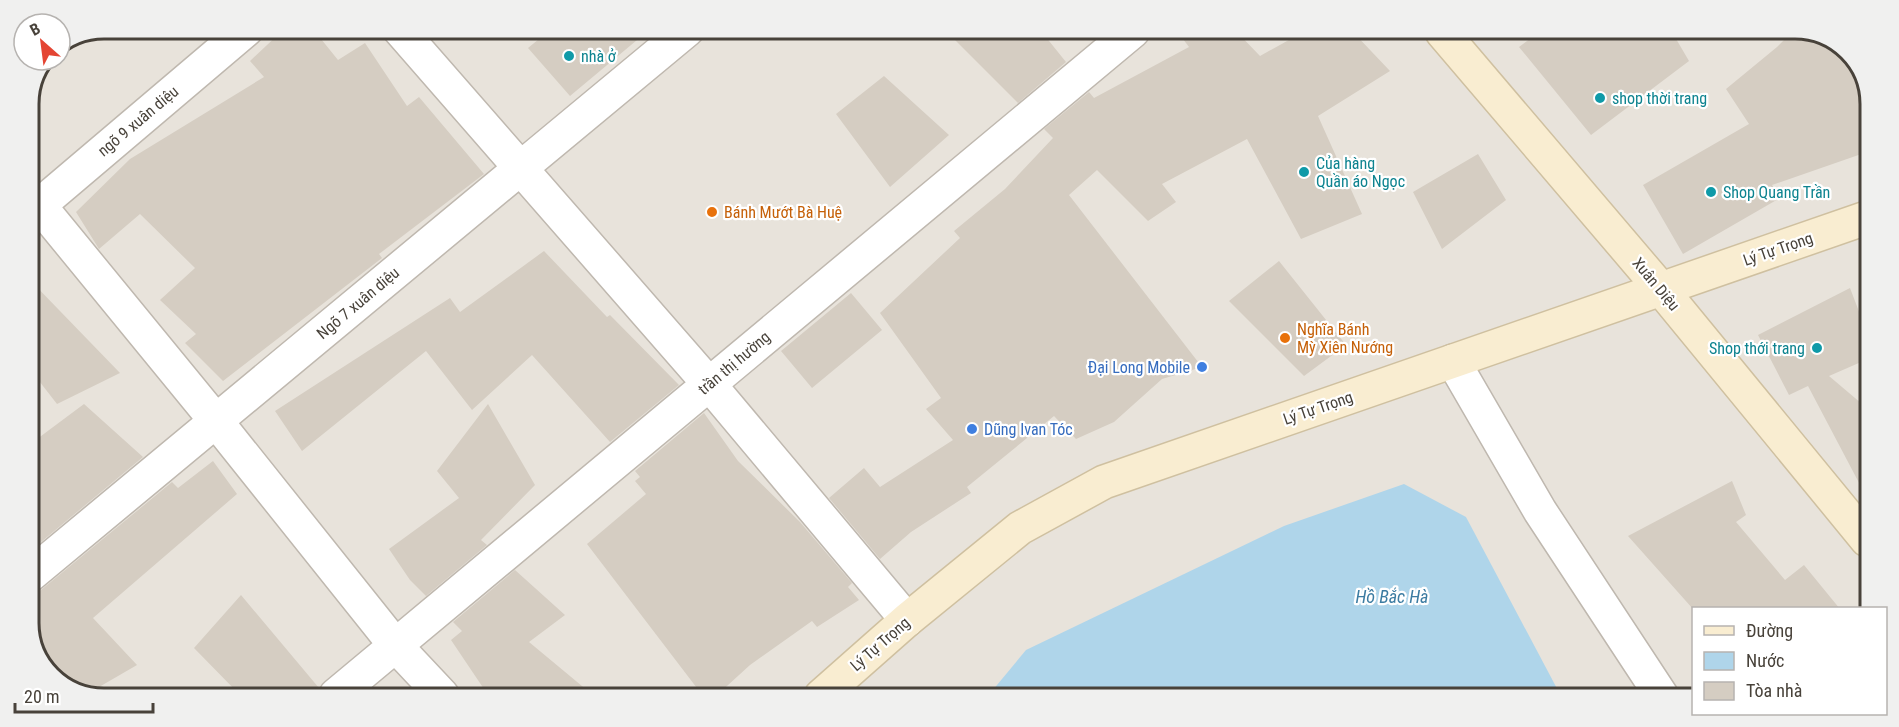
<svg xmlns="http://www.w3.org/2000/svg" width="1899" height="727" font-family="'Roboto Condensed',sans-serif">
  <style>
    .residential { fill: #e8e3db }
    .water { fill: #afd5ea }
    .building { fill: #d5cdc2 }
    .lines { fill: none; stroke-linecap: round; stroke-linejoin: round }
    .street-casing { stroke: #bfb8af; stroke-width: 36 }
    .secondary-casing { stroke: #cfc0a0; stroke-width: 36 }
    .street { stroke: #fff; stroke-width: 33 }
    .secondary { stroke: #f9edd1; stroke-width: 33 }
    .culture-dot { fill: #0f9aa8; stroke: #fff; stroke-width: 2 }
    .food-dot { fill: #e8710a; stroke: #fff; stroke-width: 2 }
    .shop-dot { fill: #3f7fe0; stroke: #fff; stroke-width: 2 }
    .labels { text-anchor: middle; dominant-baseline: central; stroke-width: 4.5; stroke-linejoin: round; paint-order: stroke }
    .culture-label { font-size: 16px; fill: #0d838f; stroke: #fff; text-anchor: start }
    .street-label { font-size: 16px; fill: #48423a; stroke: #fff }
    .food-label { font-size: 16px; fill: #c56008; stroke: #fff; text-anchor: start }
    .shop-label { font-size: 16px; fill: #366cbe; stroke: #fff; text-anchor: end }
    .water-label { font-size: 18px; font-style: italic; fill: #3c7ca2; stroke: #fff }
    .rim { fill: none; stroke: #48423a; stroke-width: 3 }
  </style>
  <rect width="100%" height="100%" fill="#f4f1ec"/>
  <path class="residential" d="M104,29l1716,4 35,25 15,41 -3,509h-173l-1,90 -1614,-4 -35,-25 -15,-41v-529l17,-39h14v-13z"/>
  <path class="water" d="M1404,484l62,33 96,181 -575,-1 39,-47 258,-124z"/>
  <path class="building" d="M284,29h29l25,31 27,-17 42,63 12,-9 65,77 -105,80 3,4 -159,123 -38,-38 11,-9 -36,-34 35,-32 -55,-54 -41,35 -23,-37 54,-53 134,-82 -14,-16z
    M550,30h99l-79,66 -42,-48z
    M946,31h95l25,31 -48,41z
    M1177,31h59l24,25 45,-25 48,1 37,39 -72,45 44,98 -61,25 -54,-100 -85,45 14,18 -28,19 -51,-51 -28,25 133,172 -40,12 -48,43 -38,17 -22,-23 -87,71 4,6 -60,39 -31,27 -51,-61 35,-30 16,19 73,-47 -27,-31 15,-11 -61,-85 80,-75 -6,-7 51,-42 48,-51 -9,-9 45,-37 5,6 95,-51z
    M1539,32h133l17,29 -98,74 -72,-88z
    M1791,33h29l35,26 15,40v52l-98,34 8,13 -97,56 -40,-69 106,-61 -23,-35 51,-42z
    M884,76l65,59 -59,52 -54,-73z
    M1478,154l28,46 -64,49 -29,-57z
    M544,251l63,66 3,-2 69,70 -69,57 -78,-87 -60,55 -46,-59 -124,100 -27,-40 175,-113 10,14z
    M1279,261l67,84 -42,31 -75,-75z
    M29,279l91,94 -63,31 -28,-36z
    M1850,288l19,50 -1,21 -39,17 39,33 -1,89 -59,-112 -19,9 -31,-60z
    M851,293l31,37 -70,58 -31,-37z
    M84,404l59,53 -114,95v-107z
    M488,404l47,81 -54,55 6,5 -61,51 -16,-16 -21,-31 70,-51 -22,-27z
    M704,413l34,48 62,61 52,61 -4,4 11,13 -42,27 -5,-6 -62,44 -34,31h-13l-116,-152 59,-50 -11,-13 5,-4 -5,-6z
    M213,461l24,33 -144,124 44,47 -50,29 -50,-45 -8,-21v-34l12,-4 131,-108 6,6z
    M1732,481l14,34 -10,7 49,58 19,-15 36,44h-147l-65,-73z
    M515,570l50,45 -36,27 65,54 -106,-1 -37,-55 11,-9 -9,-9z
    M241,595l78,93 -1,7h-78l-46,-47z"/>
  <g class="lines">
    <g class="street-casing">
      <path id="street" d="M399,29l310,355 198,236
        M39,205l177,216 179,224 47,50
        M29,214l218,-185
        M1453,361l87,150 123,187
        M29,576l658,-546
        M336,695l797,-664"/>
    </g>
    <g class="secondary-casing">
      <path id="secondary" d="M1442,32l219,257 206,251
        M821,696l86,-76 113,-92 84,-46 765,-265"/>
    </g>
    <use href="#street" class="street"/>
    <use href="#secondary" class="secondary"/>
  </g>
  <g class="culture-dot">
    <circle cx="569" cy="56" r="6"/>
    <circle cx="1600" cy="98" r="6"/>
    <circle cx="1304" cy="172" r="6"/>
    <circle cx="1711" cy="192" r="6"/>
    <circle cx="1817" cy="348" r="6"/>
  </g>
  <g class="food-dot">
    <circle cx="712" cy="212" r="6"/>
    <circle cx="1285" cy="338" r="6"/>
  </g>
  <g class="shop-dot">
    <circle cx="1202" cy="367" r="6"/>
    <circle cx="972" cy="429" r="6"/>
  </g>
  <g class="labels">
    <g class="culture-label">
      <text x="581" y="56">nhà ở</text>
      <text x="1612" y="98">shop thời trang</text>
      <text x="1316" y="163">Của hàng<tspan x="1316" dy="18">Quần áo Ngọc</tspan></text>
      <text x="1723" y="192">Shop Quang Trần</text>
      <text x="1805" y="348" text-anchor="end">Shop thới trang</text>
    </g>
    <g class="street-label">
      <text transform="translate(138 121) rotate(-40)">ngõ 9 xuân diệu</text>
      <text transform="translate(1778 249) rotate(-19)">Lý Tự Trọng</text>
      <text transform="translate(1656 284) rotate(50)">Xuân Diệu</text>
      <text transform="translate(358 303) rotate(-40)">Ngõ 7 xuân diệu</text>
      <text transform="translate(734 363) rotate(-40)">trần thị hường</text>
      <text transform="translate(1318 408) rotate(-19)">Lý Tự Trọng</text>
      <text transform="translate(880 644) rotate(-41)">Lý Tự Trọng</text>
    </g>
    <g class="food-label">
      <text x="724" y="212">Bánh Mướt Bà Huệ</text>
      <text x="1297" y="329">Nghĩa Bánh<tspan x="1297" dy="18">Mỳ Xiên Nướng</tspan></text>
    </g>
    <g class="shop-label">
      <text x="1190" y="367">Đại Long Mobile</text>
      <text x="984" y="429" text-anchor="start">Dũng Ivan Tóc</text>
    </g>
    <g class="water-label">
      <text x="1392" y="596">Hồ Bắc Hà</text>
    </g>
  </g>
  <path d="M0 0H1899V727H0ZM104 39H1795A65 65 0 0 1 1860 104V623A65 65 0 0 1 1795 688H104A65 65 0 0 1 39 623V104A65 65 0 0 1 104 39Z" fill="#f0f0ef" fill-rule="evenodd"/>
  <path class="rim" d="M104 39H1795A65 65 0 0 1 1860 104V623A65 65 0 0 1 1795 688H104A65 65 0 0 1 39 623V104A65 65 0 0 1 104 39Z"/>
  <rect x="1692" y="607" width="195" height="108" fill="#ffffff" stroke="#b6b3b0" stroke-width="1.5"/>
  <rect x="1704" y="626" width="30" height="9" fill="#f9edd1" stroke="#b6b3b0" stroke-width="1.5"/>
  <text x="1746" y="637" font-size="18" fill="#48423a">Đường</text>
  <rect x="1704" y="652" width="30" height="18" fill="#afd5ea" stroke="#b6b3b0" stroke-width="1.5"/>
  <text x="1746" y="667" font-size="18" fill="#48423a">Nước</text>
  <rect x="1704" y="682" width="30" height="18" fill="#d5cdc2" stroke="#b6b3b0" stroke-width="1.5"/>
  <text x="1746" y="697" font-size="18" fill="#48423a">Tòa nhà</text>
  <g transform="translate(42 42) rotate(332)"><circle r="28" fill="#ffffff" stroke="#b6b3b0" stroke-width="1.5"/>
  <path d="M0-4.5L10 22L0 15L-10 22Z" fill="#e44533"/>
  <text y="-9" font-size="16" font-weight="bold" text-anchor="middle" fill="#48423a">B</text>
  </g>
  <path d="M15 703v9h138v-9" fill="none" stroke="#48423a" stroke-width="3"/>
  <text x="24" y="703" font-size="18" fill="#48423a" stroke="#ffffff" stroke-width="4.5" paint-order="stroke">20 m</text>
</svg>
